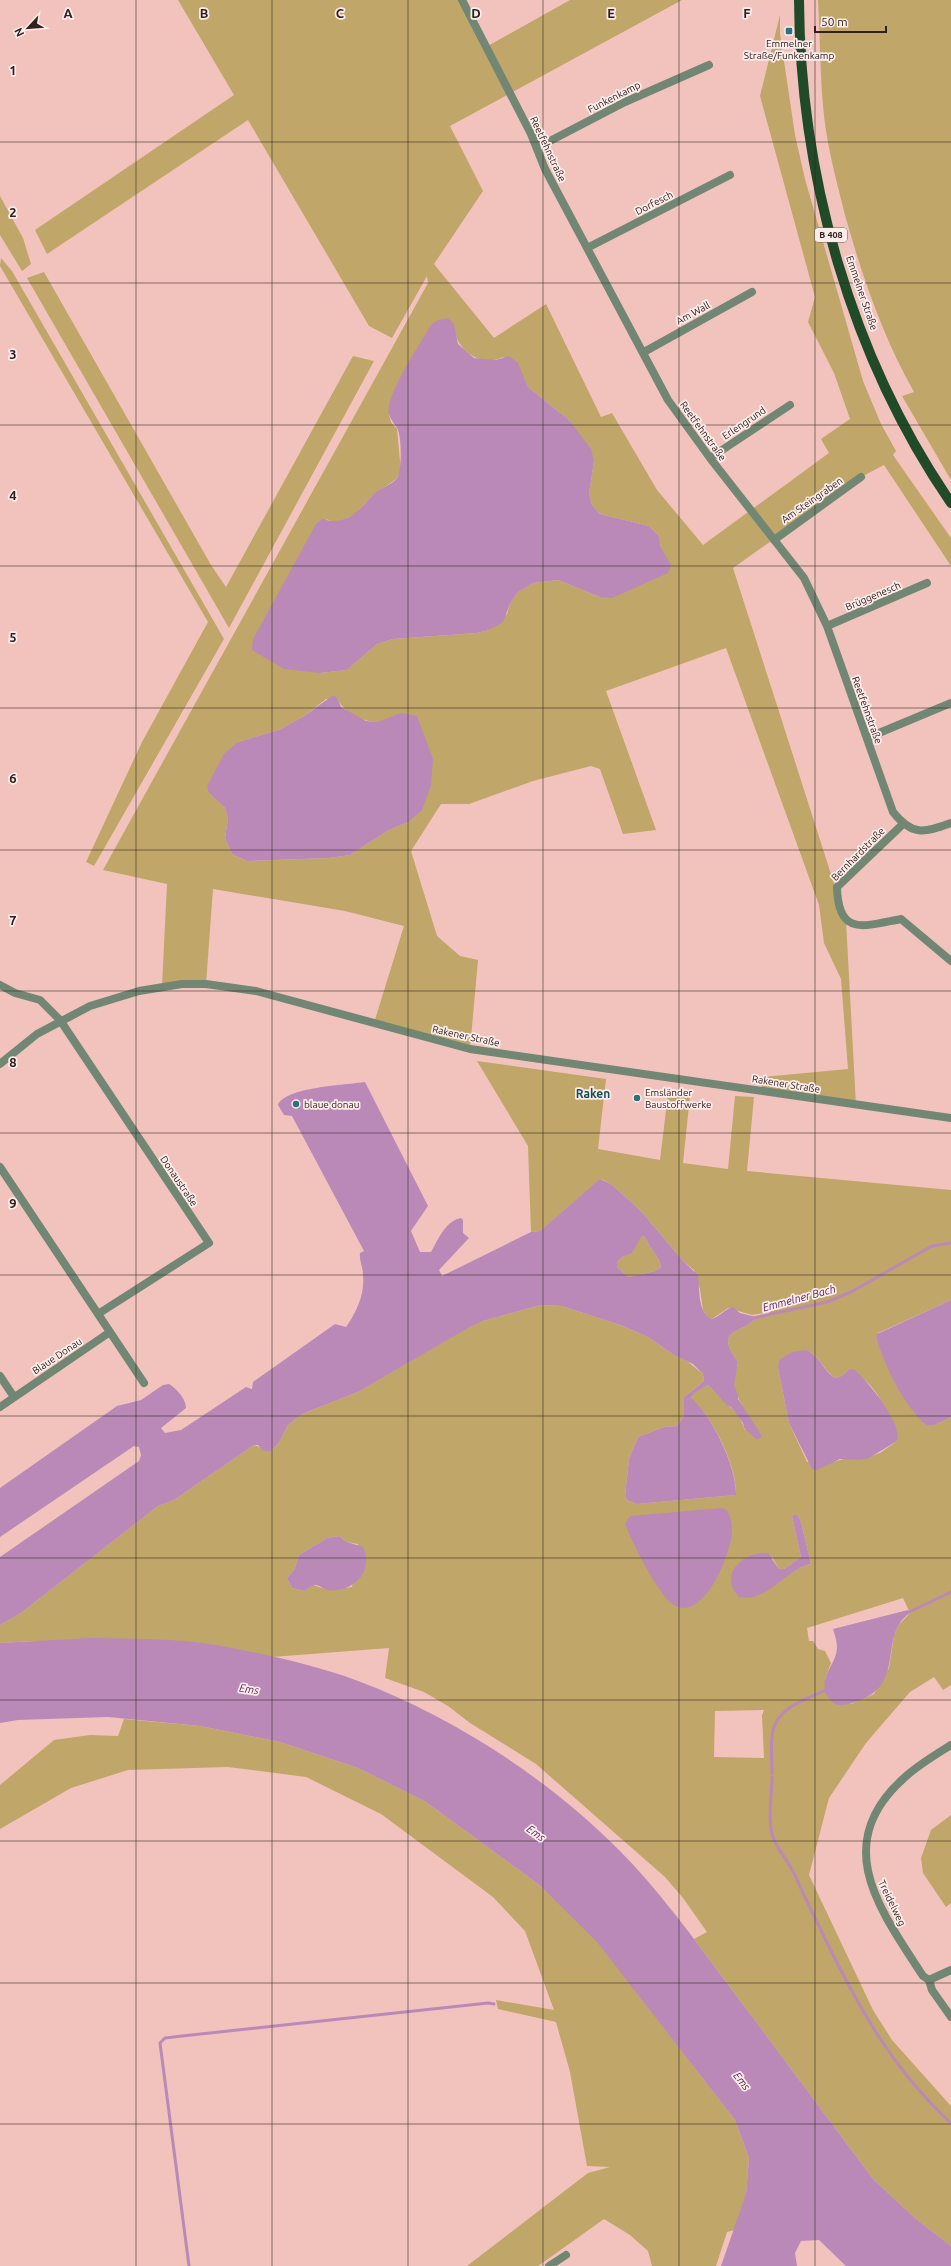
<svg xmlns="http://www.w3.org/2000/svg" width="951" height="2266" font-family="Ubuntu,sans-serif">
  <style>
    .green { fill: #c0a668; fill-rule: evenodd }
    .water { fill: #ba89b8; fill-rule: evenodd }
    .lines { fill: none; stroke-linecap: round; stroke-linejoin: round }
    .stream { stroke: #ba89b8; stroke-width: 3 }
    .street { stroke: #718773; stroke-width: 8 }
    .primary { stroke: #214b28; stroke-width: 10 }
    .grid { fill: none; stroke: #31201d; stroke-width: 1; stroke-opacity: 0.55 }
    .poi-dot { fill: #2a737c; stroke: #fcedeb; stroke-width: 1.5 }
    .labels { text-anchor: middle; dominant-baseline: central; stroke-width: 3.5; stroke-linejoin: round; paint-order: stroke }
    .shield { fill: #fcedeb; stroke: #6e5e5b; stroke-width: 1 }
    .shield-label { font-size: 9px; font-weight: bold; fill: #31201d }
    .poi-label { font-size: 10px; fill: #31201d; stroke: #fcedeb; text-anchor: start }
    .street-label { font-size: 10px; fill: #31201d; stroke: #fcedeb }
    .water-label { font-size: 11px; font-style: italic; fill: #551955; stroke: #fcedeb }
    .quarter-label { font-size: 12px; font-weight: bold; fill: #155159; stroke: #fcedeb }
    .grid-label { font-size: 13px; text-anchor: middle; font-weight: bold; fill: #31201d; stroke: #fcedeb; stroke-width: 3.5; stroke-linejoin: round; paint-order: stroke }
  </style>
  <rect width="100%" height="100%" fill="#f2c3bd"/>
  <path class="green" d="M178,0h284l24,47 84,-47h112l-232,126 33,65 -49,73 60,74 52,-34 55,113 11,-4 45,77 46,55 126,-92 -8,-14 29,-20 -16,-46 -26,-51 7,-25 -55,-201 20,-81v19l15,101 10,44 58,202 18,43 15,27 -3,4 58,83v28l-67,-101 -23,12 -128,91 113,353 10,184 -95,-15 2,-13 85,-8 -7,-90 -17,-36 -5,-38 -93,-257 -120,43 50,139 -33,4 -23,-65 -9,-3 -58,15 -64,23h-28l-30,47 26,85 23,20 18,4 -8,89 -96,-26 30,-97 -59,-15 -132,-22 -7,95 -44,2 5,-102 -64,-14 325,-587 -1,-7 -35,62 -23,-12 -121,-206 -201,134 -12,-24 199,-135zM456,335c5,19 29,32 47,22l21,21 4,9 41,33 25,41 -5,33 3,11 8,9 49,12 10,10 2,12 4,10 -65,39 -42,-17 -25,3 -16,10 -7,11 -3,10 -18,16 -12,3 -84,6 -16,5 -30,26 -27,3 6,-154 6,3 10,-1 15,-8 14,-16 25,-18 5,-8 -4,-42 -6,-7 -2,-7zM337,698c7,15 24,23 40,24l31,100 -19,8 -39,25 -21,3 -82,3 -15,-7 -7,-16 3,-20 -3,-10 -16,-15 29,-51 43,-13 23,-13 22,-17z
    M818,0h133v480l-49,-84 12,-4c-31,-55 -52,-116 -69,-177 -9,-36 -19,-72 -22,-109 -3,-35 -3,-71 -5,-106z
    M0,196l23,42 8,26 -9,7 -22,-36z
    M1,258l11,13 212,368 -130,227 -8,-4 56,-120 66,-120 -208,-356z
    M44,272l167,293 15,22 127,-231 21,5 -145,267 -202,-350z
    M477,1061l129,18 -8,70 62,11 8,-66 22,2 -7,67 45,6 7,-73 19,1 -7,74 204,19v110l-73,33 -2,5c11,33 29,60 50,87h9l16,-8v268l-8,5 -9,-13 -24,15 -44,51 -37,55 -20,77 64,135 19,30 59,66v140l-36,-28 -41,-38 -180,-241 13,-7 -24,-34 -18,-21 -129,-113 -66,-41 -22,-17 -24,-14 -39,-14 4,-30 -117,9 -58,-12 -180,-4 -34,2v-18l21,-12 137,-107 16,-6 80,-55 17,6 7,-7 10,-19 14,-11 56,-22 109,-64 16,-7 58,-16 21,1 61,20 25,11 26,18 13,6 16,13 1,7 -20,16v19l-7,10 -13,1 -26,10 -9,22 -4,37 2,4 10,4 99,-9c2,-26 -24,-81 -45,-96l2,-6 15,-8c12,14 33,27 36,44l18,7c-9,-12 -27,-38 -28,-52 -1,-6 3,-15 4,-22 -26,-36 6,-27 18,-45l14,-3 -1,-2 -17,3 -24,-7 -16,11 -4,-2 -5,-7 -3,-21 -6,-19 -10,-8 -44,-52 -29,-26 -10,-5 -61,52 -9,1 -3,-86zM807,1350c15,8 18,24 30,28l6,-3 5,-5c29,11 41,43 49,71l-17,12 -20,7 -13,-2 -14,4h-26l-18,-39 -11,-55zM795,1514l3,2 3,6 10,42c-20,4 -36,23 -55,32l16,-39 7,12h5l17,-12 -9,-41zM339,1536l8,6 11,2 -6,43 -24,3 -15,-5 -8,6 -13,-3 -5,-10 7,-8 5,-15 28,-17zM903,1598l7,15 -12,13 -4,10 -5,32 -15,26 -23,10 -26,-25 6,-16 -6,-12 -7,-2 -5,-8h-4l-2,-13zM764,1710l-2,5 2,43 -50,-1 1,-46z
    M642,1236l3,1c4,11 14,18 16,30l-6,4 -27,6 -11,-10v-5l5,-5 10,-5z
    M124,1719l76,7 80,16 78,26 68,34 112,82 59,57 138,179 14,38 -3,37 -11,35 -8,2 -11,34h-64l-4,-15 -18,-16 -26,-16 -66,47h-71l121,-93 22,-6 -23,-1 -17,-94 -14,-50 -58,-13 -2,-9 58,10 -29,-79 -32,-34 -112,-83 -75,-37 -78,-10 -100,3 -57,18 -71,41v-44l54,-45 36,-5 28,1z
    M951,1815v88l-5,4 -23,-34 -2,-15 10,-28z"/>
  <path class="water" d="M448,318l6,6 4,20 16,14 22,2 13,-4 9,7 10,24 41,33 22,29 3,12 -5,33 3,11 8,9 49,12 10,10 2,12 10,17 -3,8 -56,25 -12,-1 -42,-17 -25,3 -16,10 -7,11 -7,18 -14,8 -12,3 -84,6 -16,5 -30,26 -27,3 -36,-4 -32,-19 1,-11 63,-115 6,-5c4,0 7,3 11,2 19,0 28,-13 39,-25 7,-8 19,-10 25,-18 5,-7 5,-42 0,-50 -5,-8 -10,-12 -8,-22 5,-23 29,-59 42,-81l7,-5z
    M332,696l5,1 4,10 25,14 12,1 23,-9 16,3 16,43 -2,26 -9,25 -14,12 -19,8 -39,25 -21,3 -82,3 -15,-7 -7,-16 3,-20 -3,-10 -16,-15 -2,-7 17,-32 14,-12 43,-13 23,-13z
    M365,1082l63,124 -17,25 9,21h11c7,-12 14,-31 30,-34l2,2v13l6,5 -30,32 3,6 89,-44 9,-1 60,-52 11,5 29,26 44,52 14,13c2,14 -1,37 14,44 8,-3 13,-10 21,-12l7,6 16,4c-12,18 -44,9 -18,45l-4,23 4,10v4l24,37 -5,4 -13,-12 -1,-5 -12,-16 -4,-2 -19,-20 -14,8 -3,5c21,17 46,70 45,97l-99,9 -10,-4 -2,-4 4,-37 9,-22 26,-10 13,-1 7,-10v-19l20,-16 -1,-7 -10,-10 -19,-9 -26,-18 -25,-11 -61,-20 -21,-1 -58,16 -15,7 -110,64 -56,22 -14,11 -10,19 -7,7h-7l-6,-6h-4l-80,55 -16,6 -137,107 -21,12v-68l139,-96 2,-6 -2,-8 -5,-1 -134,91v-49l117,-82 24,-6 22,-15 6,-1c8,5 17,15 17,24l-25,20 4,5 16,-3 65,-43 6,2 1,-7 82,-58 11,3c11,-16 19,-33 17,-53 0,-7 -4,-13 -3,-21l4,-2 -72,-135 -8,-1 -6,-10c7,-18 68,-20 87,-23zM642,1236l3,1c4,11 14,18 16,30l-6,4 -27,6 -11,-10v-5l5,-5 10,-4z
    M951,1300v117l-16,8h-9c-24,-22 -40,-57 -50,-87l1,-4z
    M807,1350c15,8 18,25 30,28l6,-3 5,-5 5,-1c14,10 50,55 44,72l-28,17 -9,2 -20,-1 -23,11 -5,-1 -23,-46 -11,-55 1,-8 13,-8z
    M722,1508l5,2c3,6 5,13 5,20 0,22 -28,93 -58,75 -15,-8 -42,-63 -49,-81l5,-8z
    M795,1514l3,2 3,6 10,42c-26,5 -43,39 -72,33 -21,-22 3,-46 29,-44l11,16h5l17,-12 -9,-41z
    M339,1536l8,6 16,5c12,24 -11,47 -36,43 -4,-1 -7,-5 -12,-5 -3,0 -7,4 -10,6l-13,-3 -5,-10 7,-8 5,-15 28,-17z
    M908,1610l2,3c-31,21 -6,67 -45,85 -8,4 -17,7 -26,7 -7,-1 -12,-8 -14,-14 -4,-17 12,-28 12,-44 0,-5 -2,-12 -4,-18z
    M90,1638c42,1 85,0 126,7 45,8 99,20 142,36 94,35 189,97 260,168 42,42 76,90 111,137 49,65 97,130 145,194l41,38 36,28v20h-105l-27,-26 -18,1 -6,12 2,13h-76l25,-72 3,-36 -14,-38 -138,-178 -59,-58 -112,-82 -68,-34 -78,-26 -80,-16 -92,-9 -90,3 -18,3v-80z"/>
  <g class="lines">
    <path class="stream" d="M753,1318l74,-16 24,-10 81,-46 19,-3
      M907,1613l44,-21
      M772,1773c0,-13 -2,-30 1,-43 6,-24 36,-32 55,-41
      M772,1777c0,18 -5,43 1,60 3,10 12,20 17,29 5,8 9,18 13,27 41,85 77,165 148,230
      M189,2266l-29,-223 5,-5 17,-2 306,-33 6,1"/>
    <path class="street" d="M462,0l69,134 14,35 123,231 42,58 94,120 23,48 66,186c19,24 31,21 58,11
      M533,136l5,5 10,1 77,-40 84,-37
      M587,248l143,-73
      M644,352l108,-60
      M710,458l80,-53
      M774,540l87,-63
      M827,626l100,-43
      M867,738l84,-35
      M903,824l-66,63c1,50 27,39 64,32l50,42
      M0,985l15,8 25,7 20,20 149,223 -111,71
      M0,1064l37,-30 53,-28 49,-15 43,-7h24l50,7 214,58 481,69
      M0,1167l144,216
      M0,1376l14,21
      M0,1407l110,-75
      M951,1745c-16,10 -33,20 -47,33 -75,67 -23,133 19,198l6,4 3,10 19,27
      M929,1980l22,-10
      M549,2266l17,-11"/>
    <path class="primary" d="M799,0c1,176 52,357 152,503"/>
  </g>
  <path class="grid" d="M136,0v2266M272,0v2266M408,0v2266M543,0v2266M679,0v2266M815,0v2266M0,142h951M0,283h951M0,425h951M0,566h951M0,708h951M0,850h951M0,991h951M0,1133h951M0,1275h951M0,1416h951M0,1558h951M0,1700h951M0,1841h951M0,1983h951M0,2124h951"/>
  <g class="poi-dot">
    <rect x="785" y="27" width="8" height="8" rx="2"/>
    <circle cx="637" cy="1098" r="4"/>
    <circle cx="296" cy="1104" r="4"/>
  </g>
  <g class="labels">
    <rect class="shield" x="815" y="228" width="32" height="14" rx="3"/>
    <g class="shield-label">
      <text x="831" y="235">B 408</text>
    </g>
    <g class="poi-label">
      <text x="789" y="43" text-anchor="middle">Emmelner<tspan x="789" dy="12">Straße/Funkenkamp</tspan></text>
      <text x="645" y="1092">Emsländer<tspan x="645" dy="12">Baustoffwerke</tspan></text>
      <text x="304" y="1104">blaue donau</text>
    </g>
    <g class="street-label">
      <text transform="translate(614 97) rotate(-27)">Funkenkamp</text>
      <text transform="translate(548 149) rotate(65)">Reetfehnstraße</text>
      <text transform="translate(654 203) rotate(-27)">Dorfesch</text>
      <text transform="translate(862 293) rotate(71)">Emmelner Straße</text>
      <text transform="translate(693 313) rotate(-29)">Am Wall</text>
      <text transform="translate(744 423) rotate(-34)">Erlengrund</text>
      <text transform="translate(703 431) rotate(54)">Reetfehnstraße</text>
      <text transform="translate(812 500) rotate(-35)">Am Steingraben</text>
      <text transform="translate(873 596) rotate(-23)">Brüggenesch</text>
      <text transform="translate(867 710) rotate(70)">Reetfehnstraße</text>
      <text transform="translate(858 854) rotate(-45)">Bernhardstraße</text>
      <text transform="translate(466 1036) rotate(12)">Rakener Straße</text>
      <text transform="translate(786 1084) rotate(9)">Rakener Straße</text>
      <text transform="translate(179 1181) rotate(56)">Donaustraße</text>
      <text transform="translate(57 1356) rotate(-34)">Blaue Donau</text>
      <text transform="translate(892 1903) rotate(64)">Treidelweg</text>
    </g>
    <g class="water-label">
      <text transform="translate(799 1298) rotate(-15)">Emmelner Bach</text>
      <text transform="translate(249 1689) rotate(8)">Ems</text>
      <text transform="translate(536 1833) rotate(36)">Ems</text>
      <text transform="translate(742 2081) rotate(52)">Ems</text>
    </g>
    <g class="quarter-label">
      <text x="593" y="1093">Raken</text>
    </g>
  </g>
  <g class="grid-label">
    <text x="68" y="18">A</text>
    <text x="204" y="18">B</text>
    <text x="340" y="18">C</text>
    <text x="476" y="18">D</text>
    <text x="611" y="18">E</text>
    <text x="747" y="18">F</text>
    <text x="13" y="75">1</text>
    <text x="13" y="217">2</text>
    <text x="13" y="359">3</text>
    <text x="13" y="500">4</text>
    <text x="13" y="642">5</text>
    <text x="13" y="783">6</text>
    <text x="13" y="925">7</text>
    <text x="13" y="1067">8</text>
    <text x="13" y="1208">9</text>
  </g>
  <g transform="translate(28 28) rotate(244)" stroke="#fcedeb" stroke-width="3" paint-order="stroke">
  <path d="M0-3L7 15L0 10L-7 15Z" fill="#31201d"/>
  <text y="-6" font-size="11" font-weight="bold" text-anchor="middle" fill="#31201d">N</text>
  </g>
  <path d="M815 26v6h71v-6" fill="none" stroke="#31201d" stroke-width="2"/>
  <text x="821" y="26" font-size="12" fill="#31201d" stroke="#fcedeb" stroke-width="3" paint-order="stroke">50 m</text>
</svg>
